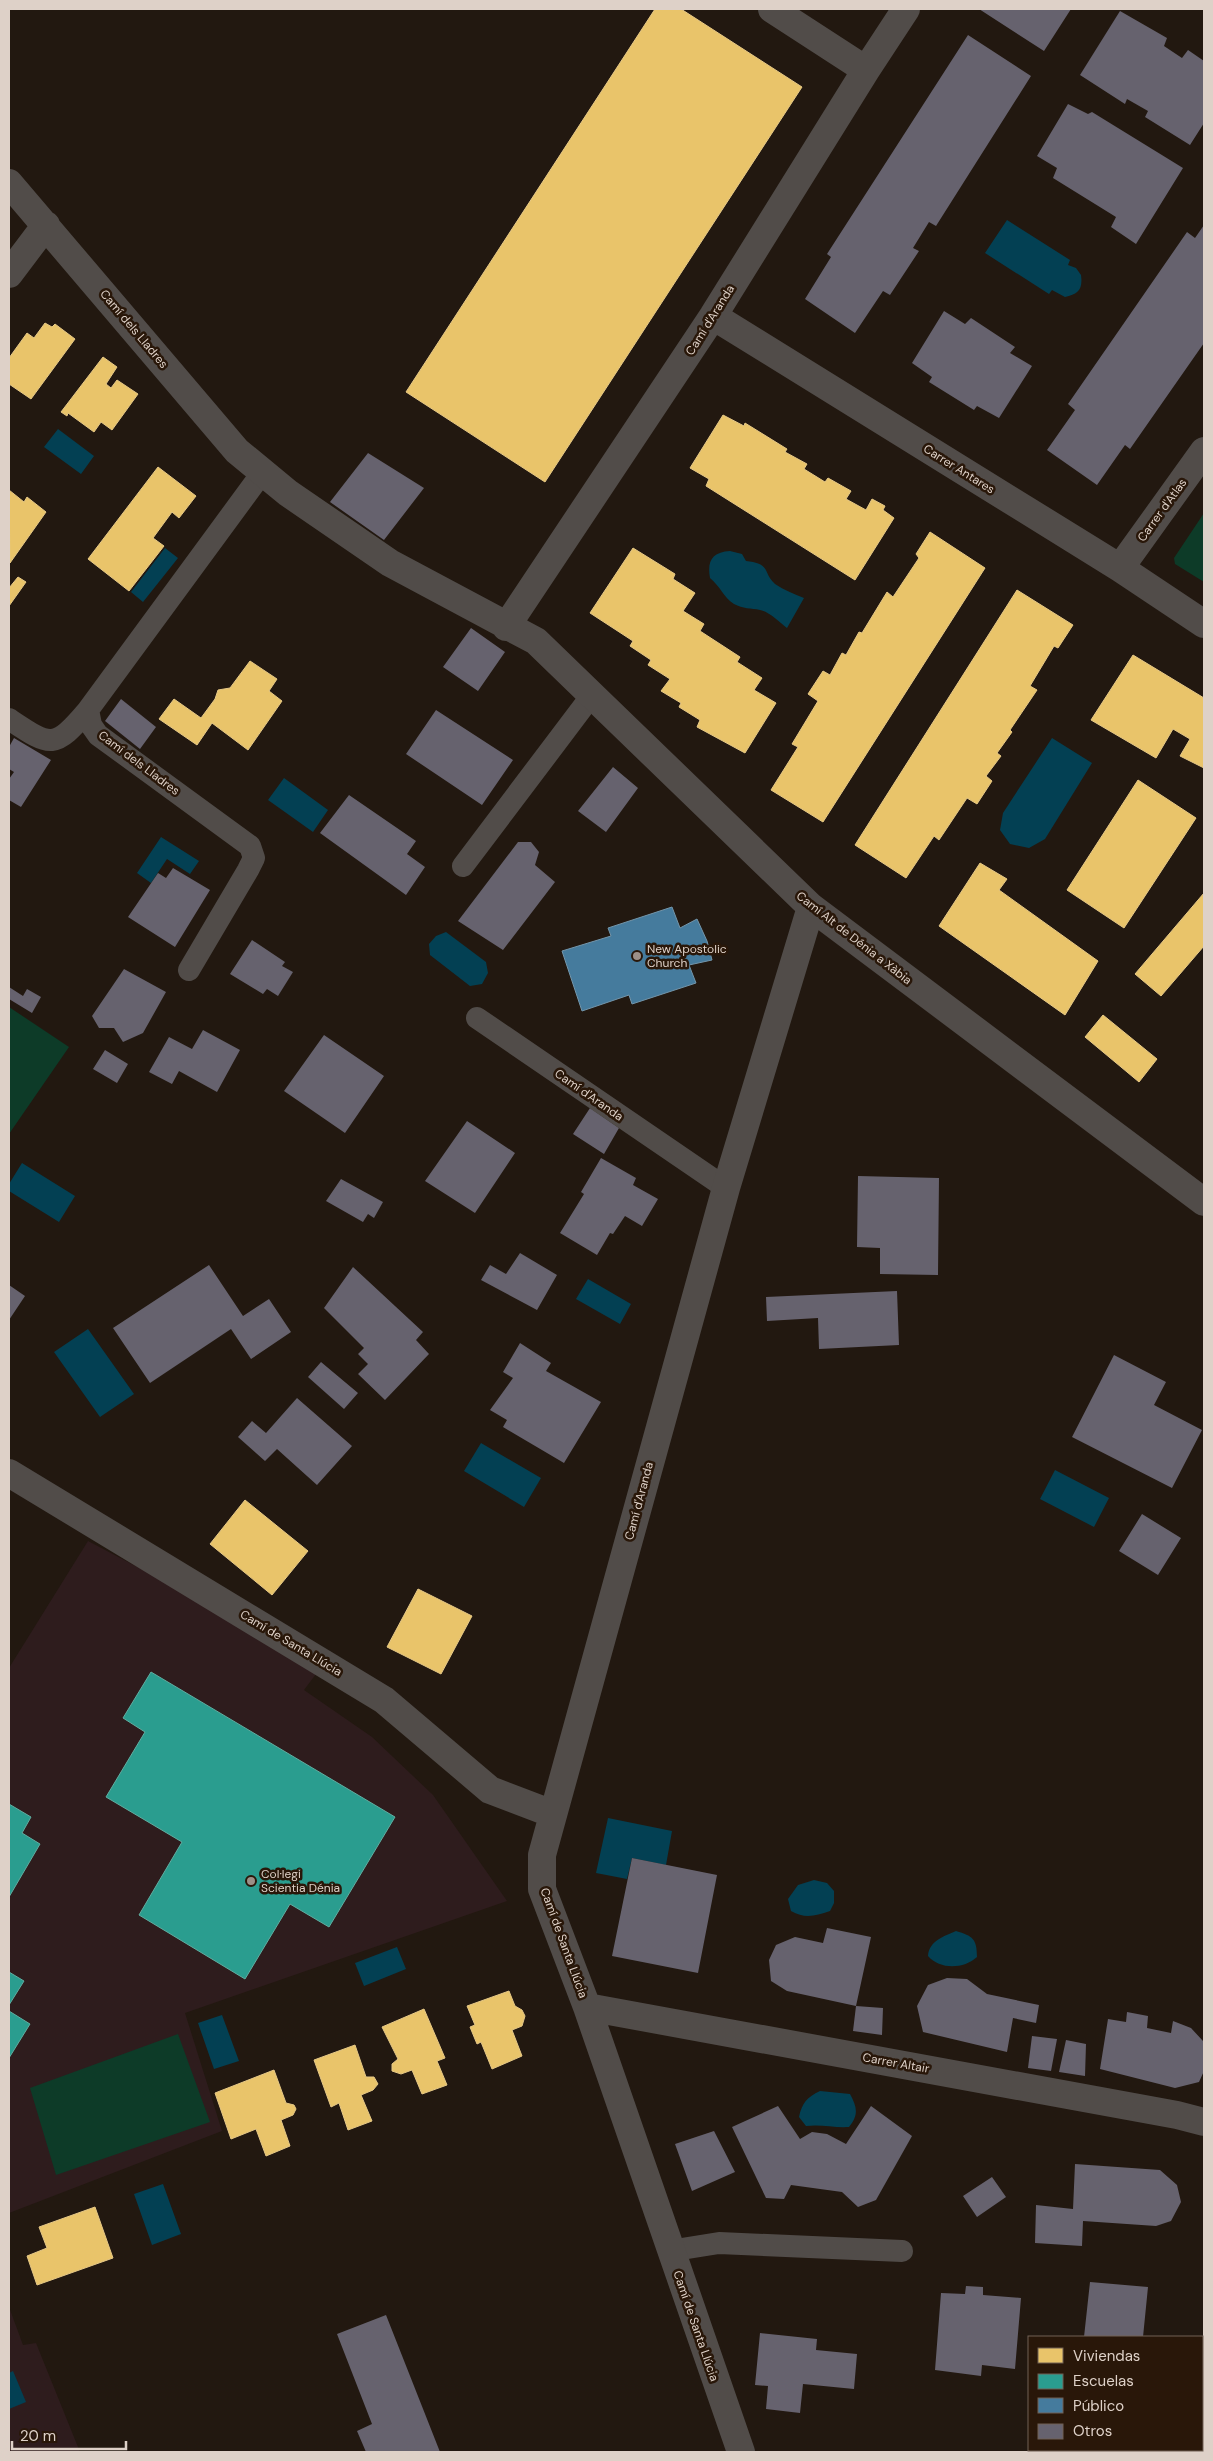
<svg xmlns="http://www.w3.org/2000/svg" width="1213" height="2461" font-family="'DM Sans',sans-serif">
  <style>
    .education { fill: #2e1c1d }
    .green { fill: #0d3b28 }
    .water { fill: #034053 }
    .homes { fill: #e9c46a; stroke: #e6c886 }
    .schools { fill: #2a9d8f; stroke: #60ada0 }
    .public { fill: #457b9d; stroke: #7395aa }
    .building { fill: #66626e }
    .lines { fill: none; stroke-linecap: round; stroke-linejoin: round }
    .service { stroke: #514c49; stroke-width: 22 }
    .minor { stroke: #514c49; stroke-width: 28 }
    .poi-dot { fill: #9c9088; stroke: #291709; stroke-width: 2 }
    .labels { text-anchor: middle; dominant-baseline: central; stroke-width: 5; stroke-linejoin: round; paint-order: stroke }
    .street-label { font-size: 12px; fill: #ded1c8; stroke: #291709 }
    .poi-label { font-size: 12px; fill: #ded1c8; stroke: #291709; text-anchor: start }
  </style>
  <rect width="100%" height="100%" fill="#221810"/>
  <path class="education" d="M88,1541l76,40 152,93 -12,16 68,47 61,58 74,106 -322,112 37,118 -213,82v-545z
    M9,2307l14,38 13,-2 44,109h-71z"/>
  <path class="green" d="M1204,513v69l-29,-18 -1,-6z
    M9,1007l60,40 -60,87z
    M178,2034l32,88 -154,53 -26,-87z"/>
  <path class="water" d="M1007,220l63,40 -2,5 8,3 5,7c2,15 -3,19 -16,22l-13,-7 -3,4 -64,-41z
    M58,429l36,27 -13,18 -37,-27z
    M165,548l13,10 -35,44 -12,-10z
    M730,551l12,3 4,7c26,3 16,11 29,23 9,6 19,10 29,14l-17,30c-8,-6 -17,-16 -27,-18 -9,-2 -17,-1 -26,-6 -11,-7 -13,-17 -24,-26 -3,-17 2,-26 20,-27z
    M1052,738l40,25 -47,76 -16,9 -19,-4 -10,-14 3,-17z
    M284,778l44,32 -15,22 -45,-32z
    M161,837l38,24 -9,13 -23,-15 -16,24 -14,-10z
    M446,932l40,30 2,11 -6,11 -12,2 -40,-31 -1,-11 7,-8z
    M22,1163l53,33 -16,26 -50,-31v-7z
    M588,1279l43,25 -11,20 -44,-25z
    M88,1329l46,65 -34,23 -46,-65z
    M481,1443l60,35 -17,29 -60,-36z
    M1055,1470l54,28 -15,29 -54,-28z
    M608,1818l64,13 -6,34 -34,-7 -5,21 -31,-6z
    M814,1880l13,3 7,8v12l-4,8c-15,5 -25,8 -39,0l-3,-12 10,-14z
    M956,1931c17,5 21,8 21,26 -13,12 -37,13 -49,-1 1,-15 16,-20 28,-25z
    M397,1947l9,22 -42,17 -9,-23z
    M222,2015l17,46 -25,8 -16,-46z
    M820,2091l30,3c7,13 9,21 -1,33 -15,1 -28,-3 -43,-1l-7,-9c3,-14 8,-20 21,-26z
    M163,2184l18,50 -29,11 -18,-51z
    M13,2371l13,31 -17,7v-36z"/>
  <path class="homes" d="M655,9h26l121,78 -257,395 -139,-90z
    M45,323l7,4 3,-3 20,15 -44,60 -22,-15v-26l18,-25 7,5z
    M103,357l14,10 -11,17 5,4 6,-8 21,14 -26,36 -11,-8 -7,10 -26,-19 -1,3 -6,-4z
    M723,415l21,11 1,-3 42,26 -2,3 22,12 -3,5 21,13 3,-4 23,13 -5,8 20,11 6,-11 13,7 -2,4 11,8 -39,62 -149,-94 3,-7 -19,-11z
    M158,467l38,29 -17,22 -7,-6 -19,26 11,8 -35,45 -41,-32z
    M9,490l15,12 3,-5 19,15 -36,51z
    M930,532l55,36 -162,254 -52,-32 27,-43 -6,-3 26,-43 -10,-7 15,-23 7,4 12,-22 4,2 13,-23 3,1 25,-41 6,5 26,-39 -3,-4z
    M633,548l42,26 -2,5 22,14 -12,18 21,13 -4,7 40,26 -3,5 25,16 -8,12 22,13 -31,50 -48,-26 3,-7 -21,-13 2,-4 -20,-12 9,-12 -22,-14 3,-5 -21,-14 3,-5 -43,-28z
    M18,577l8,5 -17,24v-18z
    M1017,590l56,35 -15,23 -4,-2 -24,40 7,4 -27,40 2,2 -15,21 4,3 -15,20 6,5 -15,23 -10,-6 -28,42 -5,-4 -28,42 -51,-33z
    M1133,655l71,43v70l-24,-12 10,-17 -17,-10 -17,29 -65,-38z
    M250,661l27,18 -8,12 13,10 -34,49 -36,-27 -15,22 -38,-26 15,-20 27,19 14,-19 3,-9 12,-2z
    M1138,780l58,38 -72,110 -57,-38z
    M980,863l27,16 -8,11 99,71 -33,54 -126,-89z
    M1204,893v53l-43,50 -26,-22z
    M1103,1015l54,44 -18,23 -54,-45z
    M245,1500l63,51 -36,44 -62,-51z
    M418,1589l54,27 -31,58 -54,-27z
    M509,1991l6,15 7,4 3,6 -3,10 -10,4 10,26 -30,13 -11,-27 -4,2 -7,-17 5,-2 -8,-19z
    M424,2009l21,49 -8,3 10,24 -25,9 -10,-24 -11,4 -9,-3v-7l6,-5 -16,-32z
    M355,2045l11,32h8l4,7 -5,6 -12,5 11,26 -24,9 -9,-27 -8,4 -17,-47z
    M274,2070l12,33 8,2 2,4 -3,6 -12,5 9,26 -24,10 -10,-27 -25,10 -16,-46z
    M95,2207l18,51 -76,27 -10,-29 20,-8 -8,-21z"/>
  <path class="schools" d="M151,1672l244,145 -66,110 -39,-23 -45,75 -106,-64 43,-73 -76,-45 39,-65 -22,-14z
    M9,1804l22,13 -9,16 18,11 -31,53z
    M9,1972l15,9 -15,24z
    M9,2011l21,13 -21,34z"/>
  <path class="public" d="M672,907l8,21 17,-9 10,22 5,19 -23,5 7,18 -64,21 -3,-9 -47,16 -20,-60 49,-15 -3,-8z"/>
  <path class="building" d="M979,9h92l-27,42z
    M1120,11l47,27 -3,8 18,12 6,-8 16,11v62l-14,22 -45,-28 3,-6 -21,-12 -2,5 -45,-29z
    M968,35l63,41 -95,150 -7,-4 -16,26 6,3 -29,44 -7,-4 -28,42 -50,-34 26,-42 -4,-3z
    M1068,104l20,10 4,-2 91,56 -47,76 -25,-17 5,-10 -63,-39 4,-10 -20,-12z
    M1204,225v118l-74,106 -5,-4 -28,40 -50,-35 28,-40 -7,-6 119,-172 8,6z
    M944,311l21,13 6,-6 44,29 -5,6 22,13 -33,52 -22,-12 -3,4 -45,-28 3,-5 -20,-14z
    M368,453l56,35 -40,52 -54,-38z
    M471,628l34,24 -27,39 -35,-24z
    M121,699l35,28 -16,22 -35,-28z
    M436,710l77,50 -31,45 -76,-51z
    M14,738l37,22 -30,47 -12,-7v-21l5,-7 -5,-3v-22z
    M613,767l25,21 -32,44 -28,-21z
    M349,795l67,46 -9,13 18,13 -19,28 -86,-62z
    M518,842h13l8,10 -4,13 20,17 -52,68 -45,-29z
    M173,868l37,22 -35,57 -47,-30 30,-44 8,5z
    M252,940l33,22 -3,4 11,6 -15,24 -11,-7 -4,5 -33,-20z
    M124,969l42,23 -23,41 -20,9 -9,-14h-15l-7,-12z
    M9,987l14,9 4,-7 14,8 -9,16 -23,-14z
    M203,1030l37,20 -23,42 -38,-21 -7,13 -23,-12 20,-35 23,12z
    M324,1035l60,41 -39,57 -61,-42z
    M105,1050l23,14 -11,19 -24,-14z
    M590,1108l29,20 -15,26 -31,-20z
    M467,1121l48,32 -40,60 -50,-32z
    M601,1158l35,20 -3,7 25,14 -16,27 -17,-10 -12,18 -3,-1 -13,22 -37,-22 24,-39 -3,-2z
    M858,1176l81,2 -1,97 -58,-1v-26l-23,-1z
    M341,1179l42,23 -9,16 -6,-4 -5,8 -37,-21z
    M520,1253l37,22 -20,35 -56,-30 9,-15 16,9z
    M209,1265l34,51 26,-17 22,33 -40,27 -20,-30 -81,54 -37,-55z
    M353,1267l70,65 -7,8 13,14 -44,46 -27,-26 10,-10 -10,-10 6,-6 -40,-40z
    M9,1285l16,11 -16,24z
    M897,1291l2,54 -80,4 -1,-31 -51,3 -1,-24z
    M520,1343l31,20 -5,8 55,31 -37,61 -61,-36 4,-7 -17,-10 23,-32 -10,-6z
    M1114,1355l52,27 -12,23 48,25 -30,58 -100,-51z
    M321,1362l37,31 -14,16 -36,-32z
    M297,1398l55,48 -35,39 -40,-36 -12,12 -27,-24 14,-16 14,12z
    M1142,1514l39,24 -23,37 -39,-24z
    M632,1858l85,17 -19,98 -86,-17z
    M827,1928l44,9 -15,69 -69,-15 -16,-10 -2,-21 7,-15 19,-8 28,6z
    M947,1978l20,1 20,15 52,11 -3,18 -23,-5 -6,34 -84,-20 -6,-26 11,-21z
    M856,2006l27,2 -1,27 -29,-4z
    M1127,2012l21,4 -1,12 24,5 2,-12 18,7 12,13 1,8v22l-5,11 -24,6 -75,-19 8,-50 18,3z
    M1032,2036l25,3 -6,32 -23,-3z
    M1066,2040l20,4 -1,32 -26,-4z
    M778,2106l22,33 12,-7 15,2 19,10 25,-38 41,30 -36,64 -18,7 -16,-15 -51,-7 -7,14 -18,-1 -34,-71z
    M714,2131l21,41 -43,19 -17,-47z
    M1075,2164l85,6 17,15 4,17 -10,19 -15,5 -73,-5 -1,25 -47,-3 1,-38 37,4z
    M992,2177l14,20 -29,20 -14,-21z
    M1090,2282l58,5 -5,50h-59z
    M966,2286l17,1v8l38,3 -6,71 -33,-4 -1,11 -46,-6 6,-77 24,1z
    M386,2315l54,137h-74l-9,-21 15,-7 -35,-90z
    M760,2333l57,6 -1,11 41,4 -3,35 -51,-5 -3,29 -34,-4 2,-23 -13,-1z"/>
  <g class="lines">
    <path class="service" d="M9,719c42,28 45,31 79,-9
      M463,866l129,-171
      M189,970l59,-100 6,-12 -4,-12 -152,-111 -7,-10 -3,-15 174,-237
      M477,1018l249,170
      M669,2251l50,-8 183,8"/>
    <path class="minor" d="M772,9l94,61
      M9,183l228,268 51,42 102,70 146,78 275,266 393,295
      M9,274l37,-49
      M713,316l407,252 84,56
      M1120,568l84,-117
      M506,627l207,-311 153,-246 40,-61
      M9,1473l375,227 106,90 63,24
      M587,2007l590,108 27,7
      M1202,2386l2,-6
      M741,2452l-154,-445 -45,-118v-34l184,-667 85,-281
      M1175,2452l1,-2"/>
  </g>
  <g class="poi-dot">
    <circle cx="637" cy="956" r="5"/>
    <circle cx="251" cy="1881" r="5"/>
  </g>
  <g class="labels">
    <g class="street-label">
      <text transform="translate(710 320) rotate(-58)">Camí d'Aranda</text>
      <text transform="translate(134 329) rotate(50)">Camí dels Lladres</text>
      <text transform="translate(959 469) rotate(32)">Carrer Antares</text>
      <text transform="translate(1162 510) rotate(-54)">Carrer d'Atlas</text>
      <text transform="translate(139 763) rotate(37)">Camí dels Lladres</text>
      <text transform="translate(854 938) rotate(38)">Camí Alt de Dénia a Xàbia</text>
      <text transform="translate(589 1095) rotate(35)">Camí d'Aranda</text>
      <text transform="translate(639 1501) rotate(-75)">Camí d'Aranda</text>
      <text transform="translate(291 1643) rotate(31)">Camí de Santa Llúcia</text>
      <text transform="translate(564 1943) rotate(70)">Camí de Santa Llúcia</text>
      <text transform="translate(896 2063) rotate(10)">Carrer Altair</text>
      <text transform="translate(696 2326) rotate(71)">Camí de Santa Llúcia</text>
    </g>
    <g class="poi-label">
      <text x="647" y="949">New Apostolic<tspan x="647" dy="14">Church</tspan></text>
      <text x="261" y="1874">Col·legi<tspan x="261" dy="14">Scientia Dénia</tspan></text>
    </g>
  </g>
  <rect width="1213" height="2461" fill="none" stroke="#ded1c8" stroke-width="20"/>
  <rect x="1028" y="2336" width="175" height="115" fill="#291709" stroke="#716155"/>
  <rect x="1038" y="2348" width="25" height="15" fill="#e9c46a" stroke="#716155"/>
  <text x="1073" y="2361" font-size="15" fill="#ded1c8">Viviendas</text>
  <rect x="1038" y="2374" width="25" height="15" fill="#2a9d8f" stroke="#716155"/>
  <text x="1073" y="2386" font-size="15" fill="#ded1c8">Escuelas</text>
  <rect x="1038" y="2398" width="25" height="15" fill="#457b9d" stroke="#716155"/>
  <text x="1073" y="2411" font-size="15" fill="#ded1c8">Público</text>
  <rect x="1038" y="2424" width="25" height="15" fill="#66626e" stroke="#716155"/>
  <text x="1073" y="2436" font-size="15" fill="#ded1c8">Otros</text>
  <path d="M12 2441v8h114v-8" fill="none" stroke="#ded1c8" stroke-width="2.5"/>
  <text x="20" y="2441" font-size="15" fill="#ded1c8" stroke="#291709" stroke-width="4" paint-order="stroke">20 m</text>
</svg>
